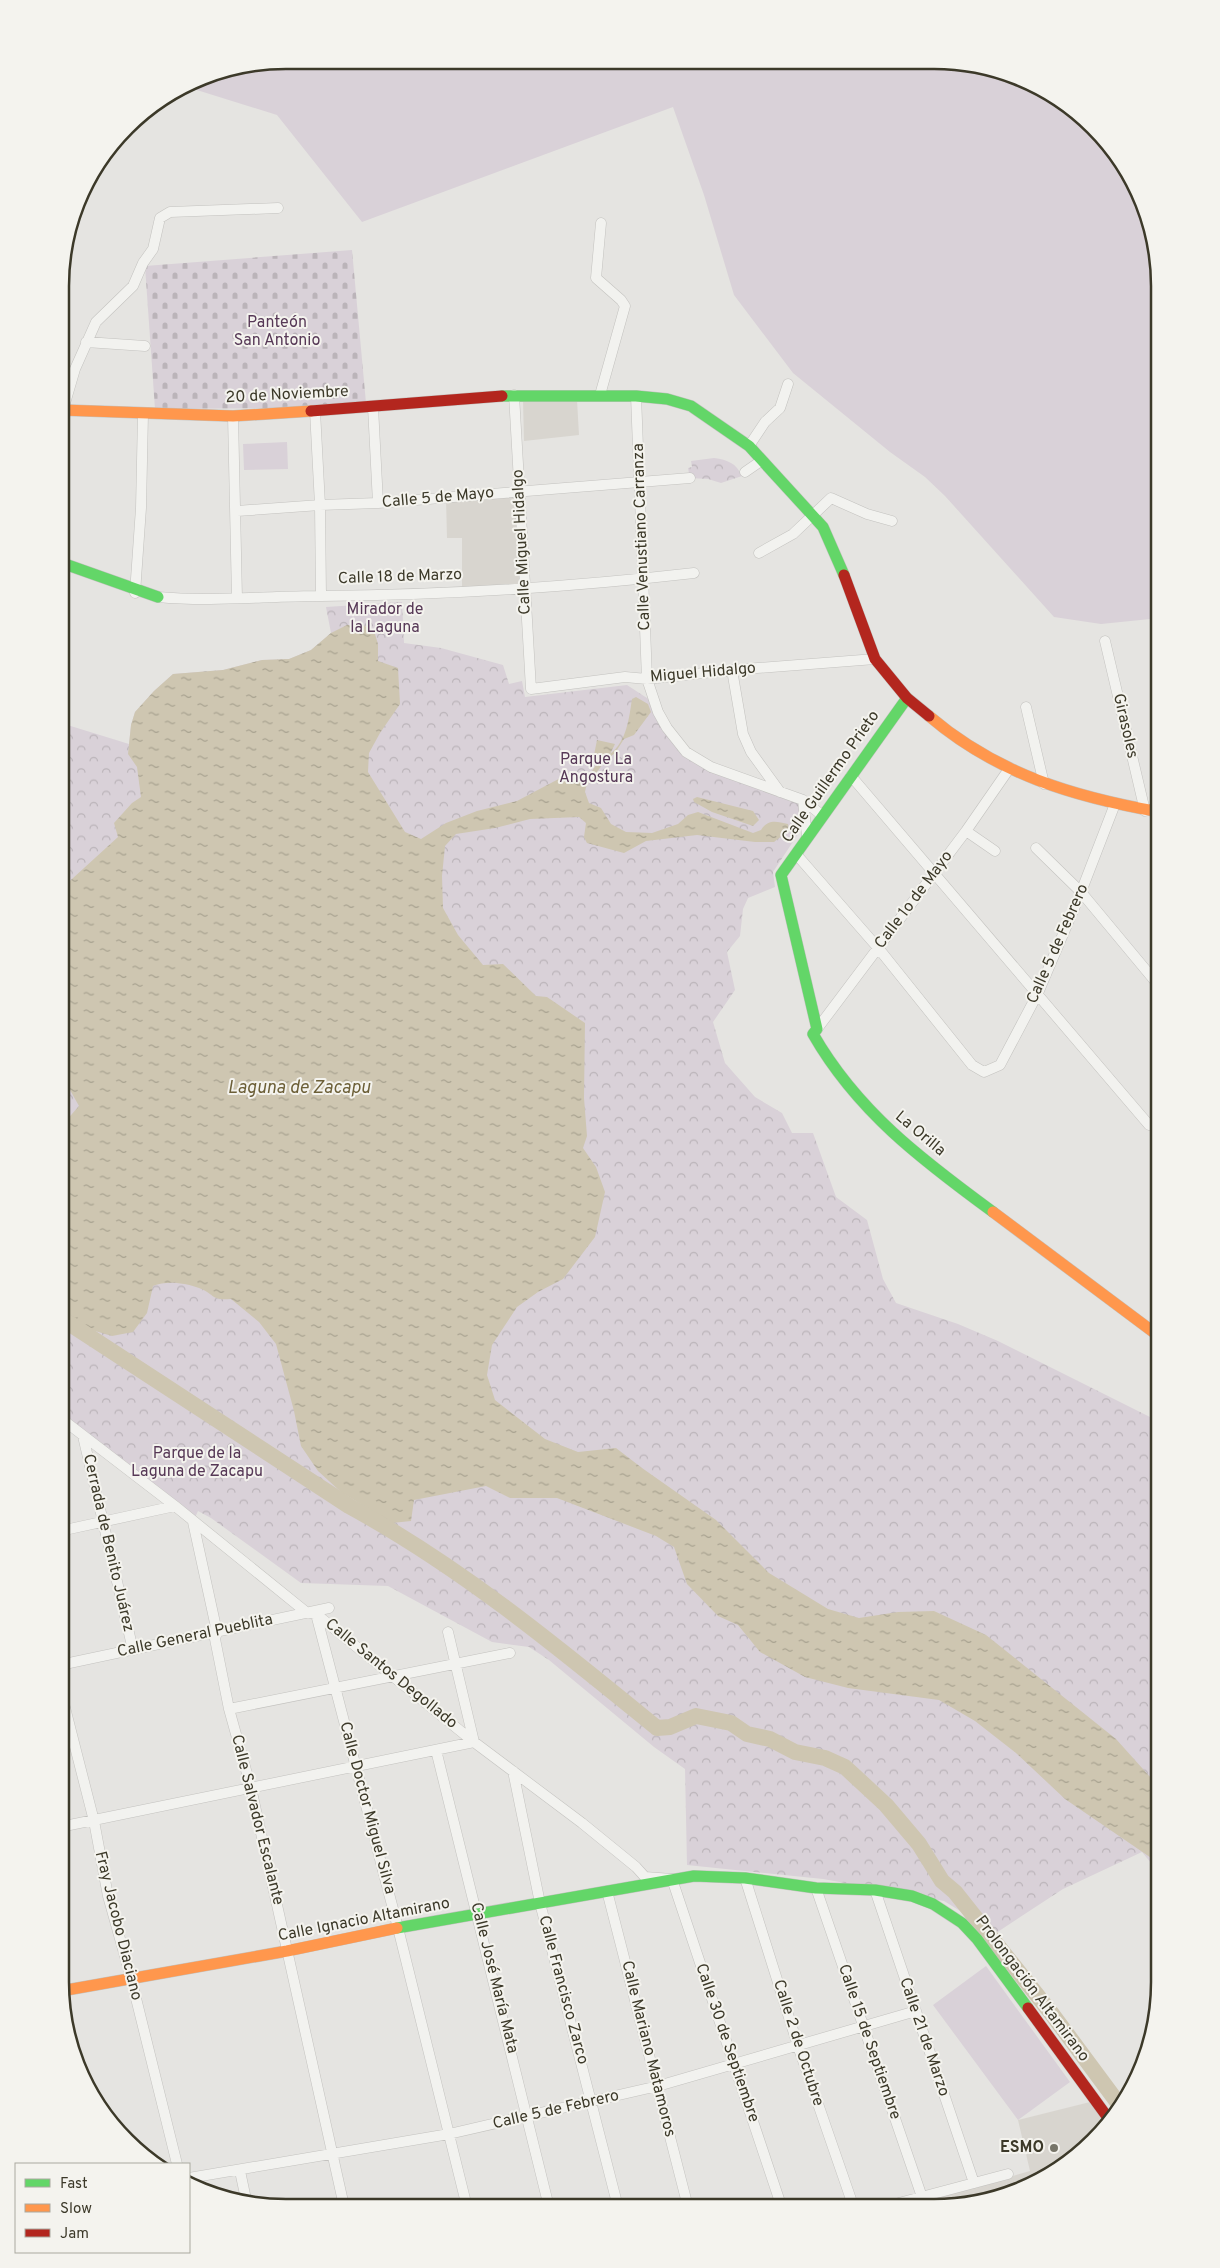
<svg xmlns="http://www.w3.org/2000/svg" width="1220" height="2268" font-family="Overpass,sans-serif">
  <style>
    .built { fill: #d8d5cf }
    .grass { fill: #d9d1d8 }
    .cemetery { fill: url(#cemetery-stones) }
    .park { fill: url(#park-crowns) }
    .water { fill: url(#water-ripples) }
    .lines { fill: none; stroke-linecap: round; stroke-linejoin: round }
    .river { stroke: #cec6b1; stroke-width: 16 }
    .street-casing { stroke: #c3c2bf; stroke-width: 11 }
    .fast-casing { stroke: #c3c2bf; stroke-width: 12 }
    .slow-casing { stroke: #c3c2bf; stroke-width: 12 }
    .jam-casing { stroke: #c3c2bf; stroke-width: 12 }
    .street { stroke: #f2f2ef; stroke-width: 10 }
    .fast { stroke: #63d668; stroke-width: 11 }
    .slow { stroke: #ff974d; stroke-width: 11 }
    .jam { stroke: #b3261e; stroke-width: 11 }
    .poi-dot { fill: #777569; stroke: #f4f3ee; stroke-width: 2 }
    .labels { text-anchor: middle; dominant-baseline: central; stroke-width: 4; stroke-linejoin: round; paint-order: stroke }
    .park-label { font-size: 16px; fill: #563856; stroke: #f4f3ee }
    .street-label { font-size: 16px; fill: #3c3929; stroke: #f4f3ee }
    .poi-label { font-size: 16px; font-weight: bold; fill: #3c3929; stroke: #f4f3ee; text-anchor: end }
    .water-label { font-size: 18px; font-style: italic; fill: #6c5f37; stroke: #f4f3ee }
    .rim { fill: none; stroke: #3c3929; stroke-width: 2.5 }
  </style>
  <defs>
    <pattern id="cemetery-stones" width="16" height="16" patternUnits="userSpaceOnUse" patternTransform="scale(1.25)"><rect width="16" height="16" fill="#d9d1d8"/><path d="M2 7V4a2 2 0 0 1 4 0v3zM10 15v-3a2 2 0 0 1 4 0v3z" fill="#bbb4b9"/></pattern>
    <pattern id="park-crowns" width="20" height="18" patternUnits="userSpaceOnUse" patternTransform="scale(1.25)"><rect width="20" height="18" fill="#d9d1d8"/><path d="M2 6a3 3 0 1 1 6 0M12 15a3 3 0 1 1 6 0" fill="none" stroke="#bbb4b9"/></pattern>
    <pattern id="water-ripples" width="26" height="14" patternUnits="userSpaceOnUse" patternTransform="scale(1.25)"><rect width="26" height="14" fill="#cec6b1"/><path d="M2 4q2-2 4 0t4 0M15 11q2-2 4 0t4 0" fill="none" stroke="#a8a290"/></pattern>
  </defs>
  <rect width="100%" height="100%" fill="#e5e4e1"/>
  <path class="built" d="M523,399l54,1 2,35 -55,6z
    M520,492l4,96 -62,3v-53h-15l-1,-40z
    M1090,2102l17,24 -47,44 -53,26 -72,12h-33l128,-37 -12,-51z"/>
  <path class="grass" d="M285,60l693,4 56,19 49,33 39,44 26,53 12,72v333l-59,6 -47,-7 -109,-121 -20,-19 -35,-25 -97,-79 -59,-78 -30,-100 -31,-88 -311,115 -85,-107 -93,-29 15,-9z
    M287,442l1,27 -44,1 -1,-26z
    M986,1966l84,116 -52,38 -85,-115z"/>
  <path class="cemetery" d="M352,250l14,153 -91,5 -120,1 -10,-143z"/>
  <path class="park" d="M714,458c14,2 22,5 28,18l-21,7 -13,-4 -18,-1 -2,-10 4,-1 -1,-6z
    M402,602l2,41 37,5 62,17 6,19 13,-3 3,16 102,-12 23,15 36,53 113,46 3,29 -29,44 2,15 -27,11 -5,11 -3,27 -13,16 8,38 -22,32 12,41 30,34 27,16 10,20h21l23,64 31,23 16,59 13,24 62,21 40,17 162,81v452l-18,-22 -79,37 -67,44 -52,-32 -121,-22 -136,-14 -2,-96 -31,-22 -105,-87 -20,-13 -37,-5 -104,-56 -87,-3 -90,-65 -13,-7 -5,11 -132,-104v-695l68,21 2,-19 4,-13 19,-21 19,-17 50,-4 39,-10 27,-1 22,-9 20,-17 -5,-26z"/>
  <path class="water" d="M347,625h16l11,6 4,13v17l20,7 2,36 -20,29 -11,20 -1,19 37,60 16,7 25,-16 31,-12 40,-10 51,-27 20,3 8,-12 -2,-10 3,-15 18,4 -5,10c17,-13 19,-36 22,-55l4,-2 12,7 3,8 -17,23 -10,4 -9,14 -10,8 -19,26 -1,5 4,11 12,5 10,16 15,8 26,1 26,-9 10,-9 10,-3 55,21 8,-3c7,-11 15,-9 27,-6l1,6 -15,12h-19l-58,-7 -51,6 -22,12 -37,-10 -3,-6 2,-14 -7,-6 -49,2 -35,9 -39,6 -11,12 -3,30 1,32 15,27 25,30 20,-1 33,32 11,1 38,26 -1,75 3,38 -4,12 13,19 9,25 -10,45 -32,42 -25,13 -21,15 -25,38 -5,30 8,25 50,39 33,13 38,-4 26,20 74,52 53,53 59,36 31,9 39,-6 36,-1 52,24 130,104 44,49v76l-95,-65 -49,-46 -41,-32 -36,-21 -91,-12 -43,-11 -45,-25 -22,-27 -20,-9 -31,-32 -13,-37 -18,-11 -99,-38h-47l-24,-12 -72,14 -3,21 -19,2 -51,-31 -23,-21 -17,-25 -7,-35 -18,-67 -17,-22 -28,-23c-20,2 -16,-5 -32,-11 -13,-5 -32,-8 -46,-2l-6,27 -14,19 -21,4 -27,-8 -24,-18v-128l5,-40 -2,-19 15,-17 -18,-32v-185l57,-52 -4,-14 18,-20 9,-6 -4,-30 -9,-13 3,-29 4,-13 19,-21 19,-17 50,-4 39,-10 27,-1 22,-9 20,-17z
    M697,797l56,14 6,9 -6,6 -41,-14 -18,-10 -1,-3z"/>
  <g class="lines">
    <path class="river" d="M61,1318l288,188c112,61 210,142 308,222l13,-1 26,-11 35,7 16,11 23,5 25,13 30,6 20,9 41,38 33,39 23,37 13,11 97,122 69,93"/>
    <g class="street-casing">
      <path id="street" d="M86,342l59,4
        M514,395l17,294 94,-12 22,2 85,-9 143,-11
        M600,395l25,-89 -4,-6 -25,-22 5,-55
        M636,396l11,283 11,33 9,16 19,24 25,15 92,33 20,16
        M373,407l5,96
        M63,410l12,-41 21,-47 37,-36 10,-23 10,-14 7,-31 10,-6 108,-4
        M315,411l5,94 1,91
        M233,416l4,182
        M749,446l16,-24 15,-14 8,-24
        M745,472l16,-11
        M237,511l83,-6 58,-2 312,-25
        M759,553l34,-19 38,-36 36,16 25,7
        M135,593l6,-85 2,-94
        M158,597c54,5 108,-1 163,-1 124,-1 250,-9 373,-23
        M1105,641l40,170
        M732,670l11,64 8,18 29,40
        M1026,707l18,77
        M851,776l298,349
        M803,800l4,36
        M966,831l29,20
        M1036,848l45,44 79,95
        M796,854l83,95 93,116 12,7 16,-7 38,-72 43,-101 34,-88
        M817,1029l149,-198 43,-62
        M61,1425l6,-2 108,83 131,106 10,2 158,128 108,81 54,44 9,10 27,2 110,329
        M83,1436l50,214
        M193,1522l24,110 -2,7 14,70 22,79 93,418
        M60,1531l115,-25
        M316,1614l82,314 69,279
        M60,1665l269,-57
        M60,1688l34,133 14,75 23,82 46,186
        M229,1709l281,-56
        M436,1750l113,457
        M513,1771l27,132 78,304
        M60,1827l414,-85 -26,-110
        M745,1878l53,168 56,162
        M816,1888l106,309
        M875,1890l99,293
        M607,1891l81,316
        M240,2171l7,33
        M189,2178l260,-44 209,-48 258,-75
        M880,2208l128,-34"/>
    </g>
    <g class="fast-casing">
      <path id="fast" d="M502,396h134l31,3 24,7 58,40 74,81 21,48
        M62,563l96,34
        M907,698l-126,177 36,154 -4,5c44,77 109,126 180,178
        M397,1928l297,-52 51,2 71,10 59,2 37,6 21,8 29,19 15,16 51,69"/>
    </g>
    <g class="slow-casing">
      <path id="slow" d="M62,410l171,6 78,-5
        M929,716c68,58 145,81 231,96
        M993,1212l167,125
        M61,1991l226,-40 110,-23"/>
    </g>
    <g class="jam-casing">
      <path id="jam" d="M311,411l191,-15
        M844,575l31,84 32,39 22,18
        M1028,2008l83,114"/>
    </g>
    <use href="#street" class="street"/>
    <use href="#fast" class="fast"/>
    <use href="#slow" class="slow"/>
    <use href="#jam" class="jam"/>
  </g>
  <circle class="poi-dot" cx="1054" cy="2148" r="5"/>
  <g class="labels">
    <g class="park-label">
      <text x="277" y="323">Panteón<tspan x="277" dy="18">San Antonio</tspan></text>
      <text x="385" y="610">Mirador de<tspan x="385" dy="18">la Laguna</tspan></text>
      <text x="596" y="760">Parque La<tspan x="596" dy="18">Angostura</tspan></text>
      <text x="197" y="1454">Parque de la<tspan x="197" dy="18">Laguna de Zacapu</tspan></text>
    </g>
    <g class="street-label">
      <text transform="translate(287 395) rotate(-3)">20 de Noviembre</text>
      <text transform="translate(438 498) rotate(-5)">Calle 5 de Mayo</text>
      <text transform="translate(642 537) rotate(-92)">Calle Venustiano Carranza</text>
      <text transform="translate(522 542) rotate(-93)">Calle Miguel Hidalgo</text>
      <text transform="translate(400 577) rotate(-2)">Calle 18 de Marzo</text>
      <text transform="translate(703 673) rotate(-5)">Miguel Hidalgo</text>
      <text transform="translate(1125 726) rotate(77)">Girasoles</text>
      <text transform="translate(831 777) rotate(-55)">Calle Guillermo Prieto</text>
      <text transform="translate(914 900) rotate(-53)">Calle 1o de Mayo</text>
      <text transform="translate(1058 944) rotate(-66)">Calle 5 de Febrero</text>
      <text transform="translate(920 1134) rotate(40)">La Orilla</text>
      <text transform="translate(108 1543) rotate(77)">Cerrada de Benito Juárez</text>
      <text transform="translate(195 1636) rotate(-12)">Calle General Pueblita</text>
      <text transform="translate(391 1674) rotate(39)">Calle Santos Degollado</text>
      <text transform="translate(367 1808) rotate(75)">Calle Doctor Miguel Silva</text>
      <text transform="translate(257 1820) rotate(76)">Calle Salvador Escalante</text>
      <text transform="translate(364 1920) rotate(-11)">Calle Ignacio Altamirano</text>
      <text transform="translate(118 1926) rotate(76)">Fray Jacobo Diaciano</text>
      <text transform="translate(494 1978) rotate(76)">Calle José María Mata</text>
      <text transform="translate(1032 1989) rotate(53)">Prolongación Altamirano</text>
      <text transform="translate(563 1990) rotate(75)">Calle Francisco Zarco</text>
      <text transform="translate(924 2037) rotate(71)">Calle 21 de Marzo</text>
      <text transform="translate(869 2042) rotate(71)">Calle 15 de Septiembre</text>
      <text transform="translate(727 2043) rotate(71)">Calle 30 de Septiembre</text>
      <text transform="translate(798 2043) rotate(72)">Calle 2 de Octubre</text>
      <text transform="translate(648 2049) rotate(76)">Calle Mariano Matamoros</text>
      <text transform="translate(556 2110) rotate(-13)">Calle 5 de Febrero</text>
    </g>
    <g class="poi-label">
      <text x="1044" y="2148">ESMO</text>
    </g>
    <g class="water-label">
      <text x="299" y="1088">Laguna de Zacapu</text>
    </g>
  </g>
  <path d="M0 0H1220V2268H0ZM286 69H934A217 217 0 0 1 1151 286V1982A217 217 0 0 1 934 2199H286A217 217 0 0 1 69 1982V286A217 217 0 0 1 286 69Z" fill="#f4f3ee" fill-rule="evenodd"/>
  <path class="rim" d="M286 69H934A217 217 0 0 1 1151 286V1982A217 217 0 0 1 934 2199H286A217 217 0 0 1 69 1982V286A217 217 0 0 1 286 69Z"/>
  <rect x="15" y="2163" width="175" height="90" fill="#f4f3ee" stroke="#aaa99f"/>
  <rect x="25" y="2179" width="25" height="8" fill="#63d668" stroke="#aaa99f"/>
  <text x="60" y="2188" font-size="15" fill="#3c3929">Fast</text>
  <rect x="25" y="2204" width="25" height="8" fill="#ff974d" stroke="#aaa99f"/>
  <text x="60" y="2213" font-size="15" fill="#3c3929">Slow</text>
  <rect x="25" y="2229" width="25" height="8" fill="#b3261e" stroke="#aaa99f"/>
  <text x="60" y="2238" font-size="15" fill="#3c3929">Jam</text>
</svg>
